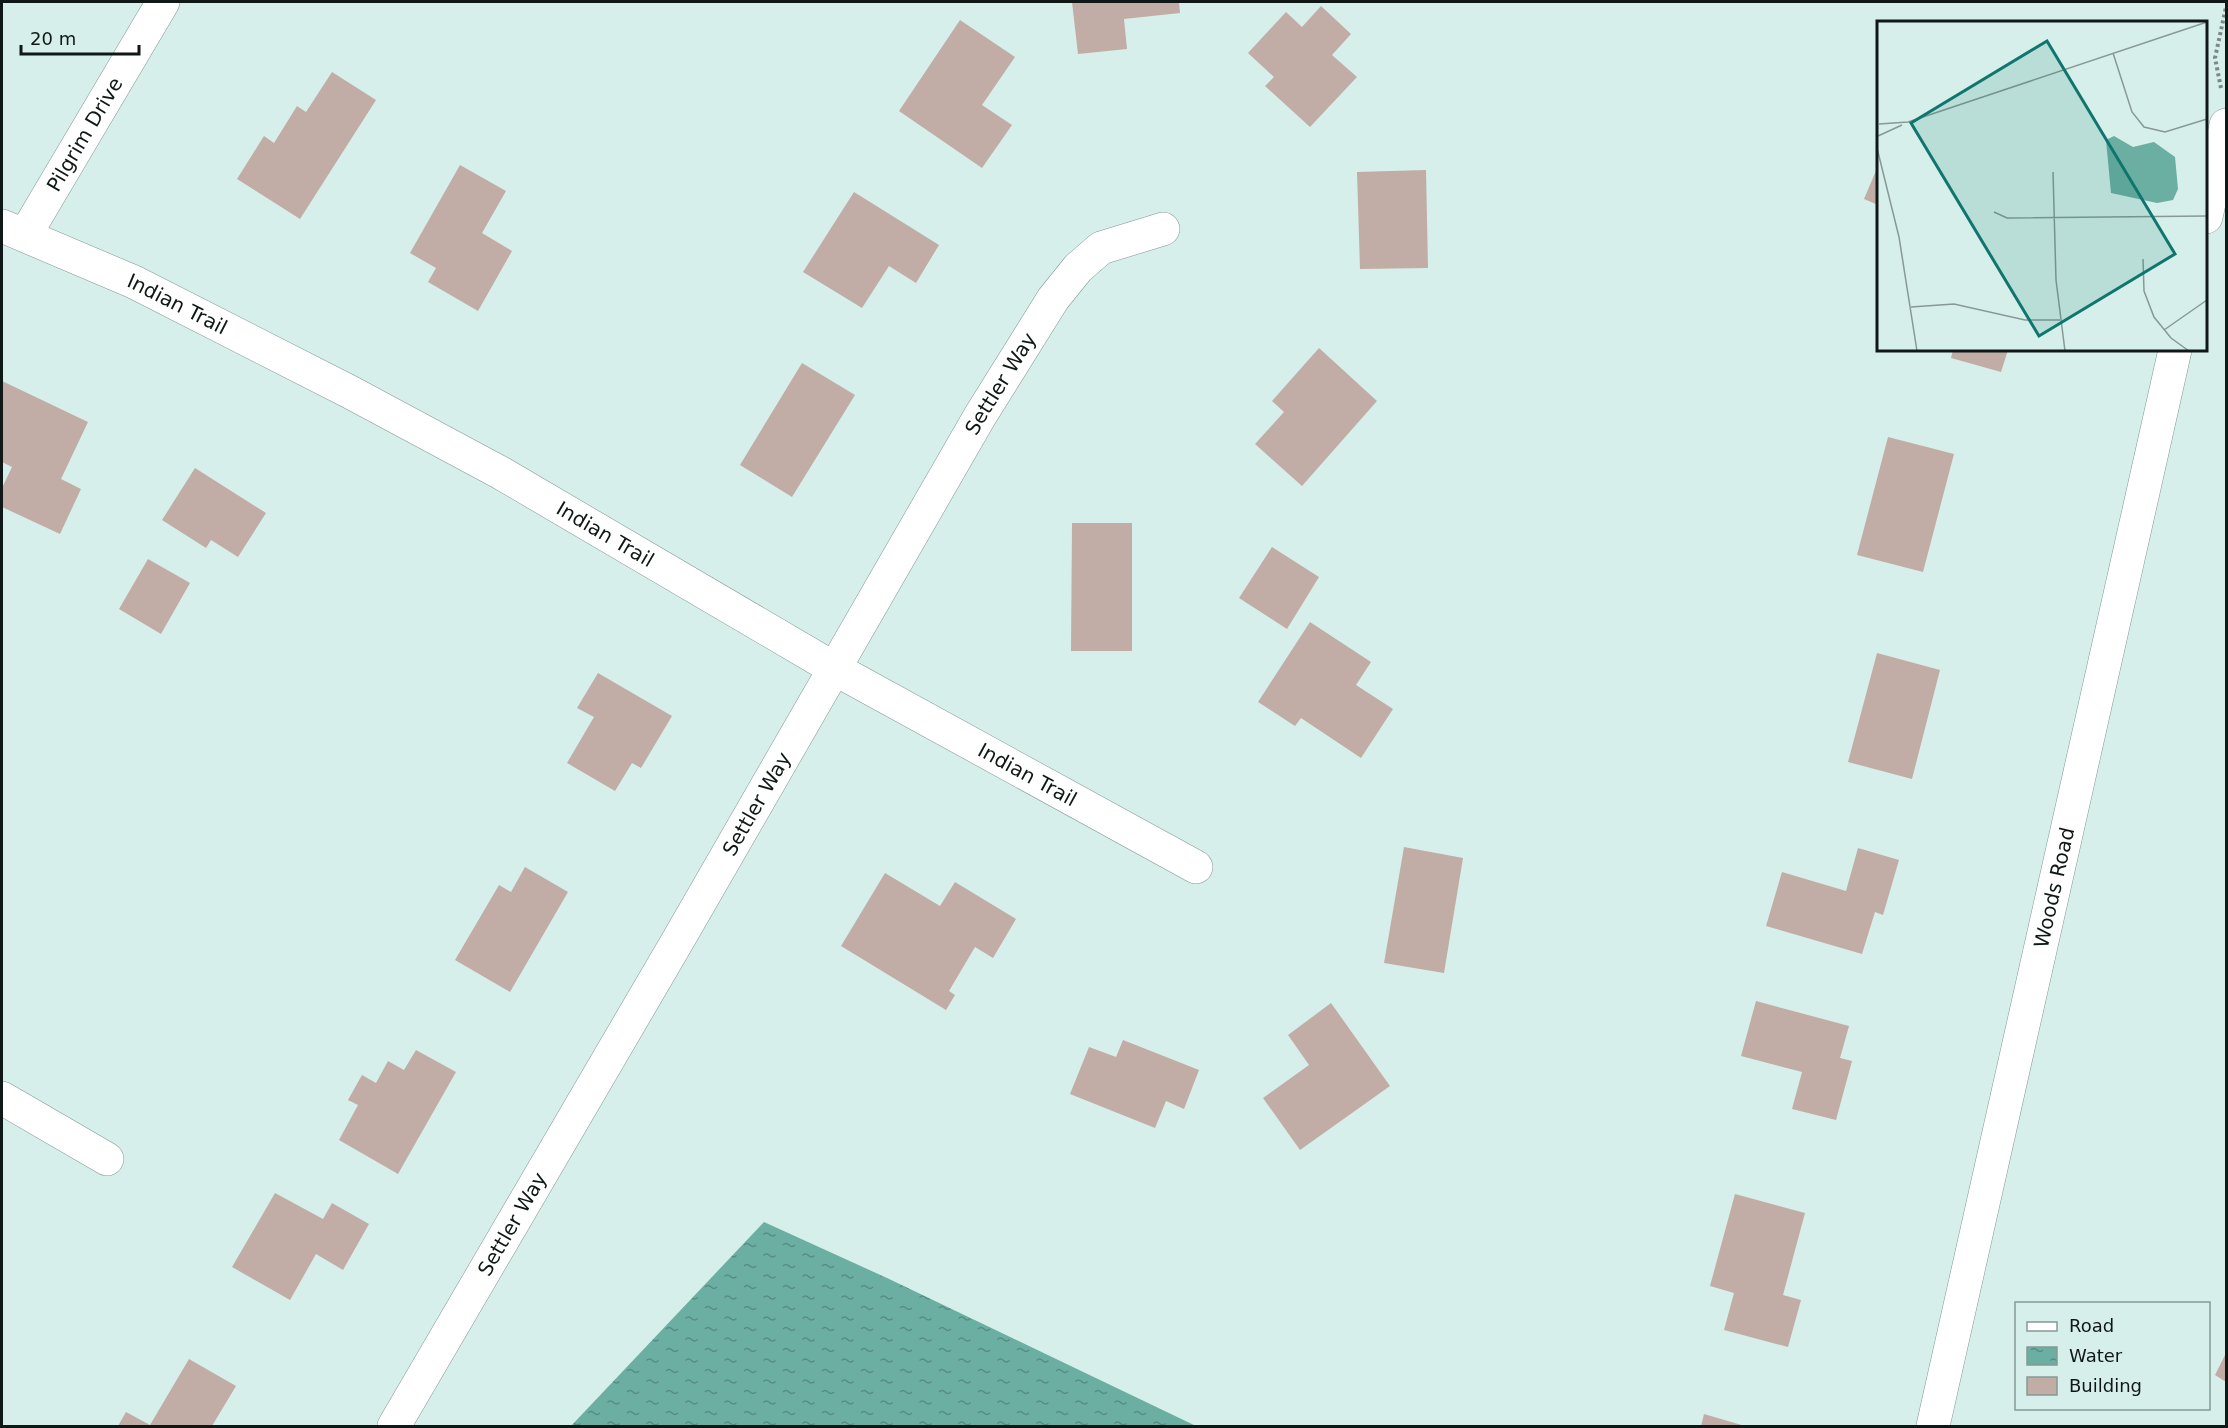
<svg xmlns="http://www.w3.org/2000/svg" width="2228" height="1428" font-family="'DejaVu Sans',sans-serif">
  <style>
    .water { fill: url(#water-ripples) }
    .building { fill: #c2aca6 }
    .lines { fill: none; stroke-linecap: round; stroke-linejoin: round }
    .street-casing { stroke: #829894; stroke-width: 34 }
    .secondary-casing { stroke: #829894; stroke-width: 34 }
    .path { stroke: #798a86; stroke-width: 4; stroke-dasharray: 3 3; stroke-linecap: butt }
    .street { stroke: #fff; stroke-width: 33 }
    .secondary { stroke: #fff; stroke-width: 33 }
    .labels { text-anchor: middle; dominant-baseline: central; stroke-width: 4.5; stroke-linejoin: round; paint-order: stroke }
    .street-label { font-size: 20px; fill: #0f1816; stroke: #d7efea }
    .inset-road { fill: none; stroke: #879995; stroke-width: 1.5 }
    .view { fill: #0f766e; fill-opacity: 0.15; stroke: #0f766e; stroke-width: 3 }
    .inset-edge { fill: none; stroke: #0f1816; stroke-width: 3 }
  </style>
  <defs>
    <pattern id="water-ripples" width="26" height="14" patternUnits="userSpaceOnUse" patternTransform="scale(1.5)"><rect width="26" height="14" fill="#6baea2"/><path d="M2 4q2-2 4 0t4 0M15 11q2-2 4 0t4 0" fill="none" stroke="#568d83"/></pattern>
  </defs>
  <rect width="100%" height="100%" fill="#d7efea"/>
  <path class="water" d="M764,1222l123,56 309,148h-625z"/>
  <path class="building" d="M1072,2h107l1,11 -56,6 3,30 -49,5z
    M1321,6l30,28 -19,21 25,22 -47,50 -45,-41 9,-9 -26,-24 38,-41 16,15z
    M960,20l55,37 -33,48 30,20 -30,43 -83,-57z
    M332,72l44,28 -76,119 -63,-40 27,-43 10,7 23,-37 9,6z
    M460,165l46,26 -24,42 30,18 -34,60 -50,-29 8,-14 -26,-15z
    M1878,166v39l-14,-6z
    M1426,170l2,98 -68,1 -3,-97z
    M854,192l85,53 -23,38 -27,-17 -27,42 -59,-36z
    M1319,348l58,53 -75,85 -47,-42 29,-32 -12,-11z
    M1953,350h55l-7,22 -50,-14z
    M802,363l53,32 -63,102 -52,-32z
    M2,381l86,41 -27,57 20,10 -21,45 -58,-27v-19l10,-21 -10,-5z
    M1888,437l66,17 -31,118 -66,-17z
    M195,468l71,45 -28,44 -27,-17 -5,8 -44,-28z
    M1072,523h60v128h-61z
    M1272,547l47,30 -32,52 -48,-31z
    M148,559l42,24 -29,51 -42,-25z
    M1310,622l61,40 -15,23 37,24 -32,49 -60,-40 -6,8 -37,-24z
    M1877,653l63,17 -28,109 -64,-17z
    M598,673l74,43 -31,52 -9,-5 -17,28 -48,-28 27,-46 -17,-9z
    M1404,847l59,11 -19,115 -60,-10z
    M1858,848l41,12 -16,55 -8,-3 -13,42 -96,-28 16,-54 64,19z
    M525,867l43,25 -58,100 -55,-32 44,-75 12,7z
    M885,873l55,33 15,-24 61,37 -23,39 -18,-11 -26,44 6,4 -9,15 -105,-64z
    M1756,1001l93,25 -9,32 12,3 -16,59 -44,-11 10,-37 -61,-16z
    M1331,1003l59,83 -90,64 -37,-52 46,-33 -21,-30z
    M1123,1040l76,30 -15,39 -18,-8 -11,27 -85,-34 19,-47 27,10z
    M416,1050l40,22 -58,102 -59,-34 19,-35 -10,-5 14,-25 14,8 12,-22 16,9z
    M275,1193l48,26 9,-16 37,21 -26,46 -27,-16 -26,46 -58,-33z
    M1735,1194l70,19 -22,82 18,5 -13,47 -64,-17 10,-37 -24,-7z
    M2226,1353v29l-11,-7z
    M189,1359l47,27 -24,40h-94l8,-14 24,13z
    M1704,1414l41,12h-44z"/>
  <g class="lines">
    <g class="street-casing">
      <g id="street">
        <path id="s1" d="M2,226l132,56 216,110 151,81 334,196 361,198"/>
        <path id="s2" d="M25,235l138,-233"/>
        <path d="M2,1098l105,61"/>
        <path id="s3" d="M394,1426l287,-491 299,-519 73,-117 25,-31 23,-20 62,-19"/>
      </g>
    </g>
    <g class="secondary-casing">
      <g id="secondary">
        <path d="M2206,217l20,-92"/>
        <path id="s4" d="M1933,1426l242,-1076"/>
      </g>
    </g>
    <path class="path" d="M2221,88l-6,-30 11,-51"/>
    <use href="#street" class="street"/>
    <use href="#secondary" class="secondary"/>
  </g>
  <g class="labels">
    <g class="street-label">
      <text stroke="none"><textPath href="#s2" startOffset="117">Pilgrim Drive</textPath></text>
      <text stroke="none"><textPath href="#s1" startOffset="192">Indian Trail</textPath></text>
      <text stroke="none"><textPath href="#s3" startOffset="1206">Settler Way</textPath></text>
      <text stroke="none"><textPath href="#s1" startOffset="678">Indian Trail</textPath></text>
      <text stroke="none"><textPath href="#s1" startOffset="1164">Indian Trail</textPath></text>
      <text stroke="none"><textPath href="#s3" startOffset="720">Settler Way</textPath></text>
      <text stroke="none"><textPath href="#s4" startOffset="552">Woods Road</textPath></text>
      <text stroke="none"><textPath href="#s3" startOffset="234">Settler Way</textPath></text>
    </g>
  </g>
  <g transform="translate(1877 21)">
    <rect width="330" height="330" fill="#d7efea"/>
    <path d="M237,115l19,11 21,-5 21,15 3,32 -5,11 -16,3 -46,-10 -5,-53z" fill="#6baea2"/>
    <path class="inset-road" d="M236,32l19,59 12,15 21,5 42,-13M2,103l29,-2 299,-100M1,115l24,-11M0,127l22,89 18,114M176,151l3,108 9,71M117,191l13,6 200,-2M266,238l1,32 10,26 17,21 18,13M34,286l43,-3 71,16h35M287,309l43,-30"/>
    <path class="view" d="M170,20l128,213 -136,82 -128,-213z"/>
    <rect width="330" height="330" class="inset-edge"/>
  </g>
  <rect width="2228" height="1428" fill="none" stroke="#0f1816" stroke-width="6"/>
  <rect x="2015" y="1302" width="195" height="108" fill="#d7efea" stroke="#879995" stroke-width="1.5"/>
  <rect x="2027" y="1322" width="30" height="9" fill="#ffffff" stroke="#879995" stroke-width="1.5"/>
  <text x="2069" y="1332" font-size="18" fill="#0f1816">Road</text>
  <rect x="2027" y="1347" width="30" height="18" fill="url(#water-ripples)" stroke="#879995" stroke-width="1.5"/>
  <text x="2069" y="1362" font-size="18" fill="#0f1816">Water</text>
  <rect x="2027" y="1377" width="30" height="18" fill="#c2aca6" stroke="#879995" stroke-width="1.5"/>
  <text x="2069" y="1392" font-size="18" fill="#0f1816">Building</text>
  <path d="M21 45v9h118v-9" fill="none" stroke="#0f1816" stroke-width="3"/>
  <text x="30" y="45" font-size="18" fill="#0f1816" stroke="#d7efea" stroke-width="4.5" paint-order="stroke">20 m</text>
</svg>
